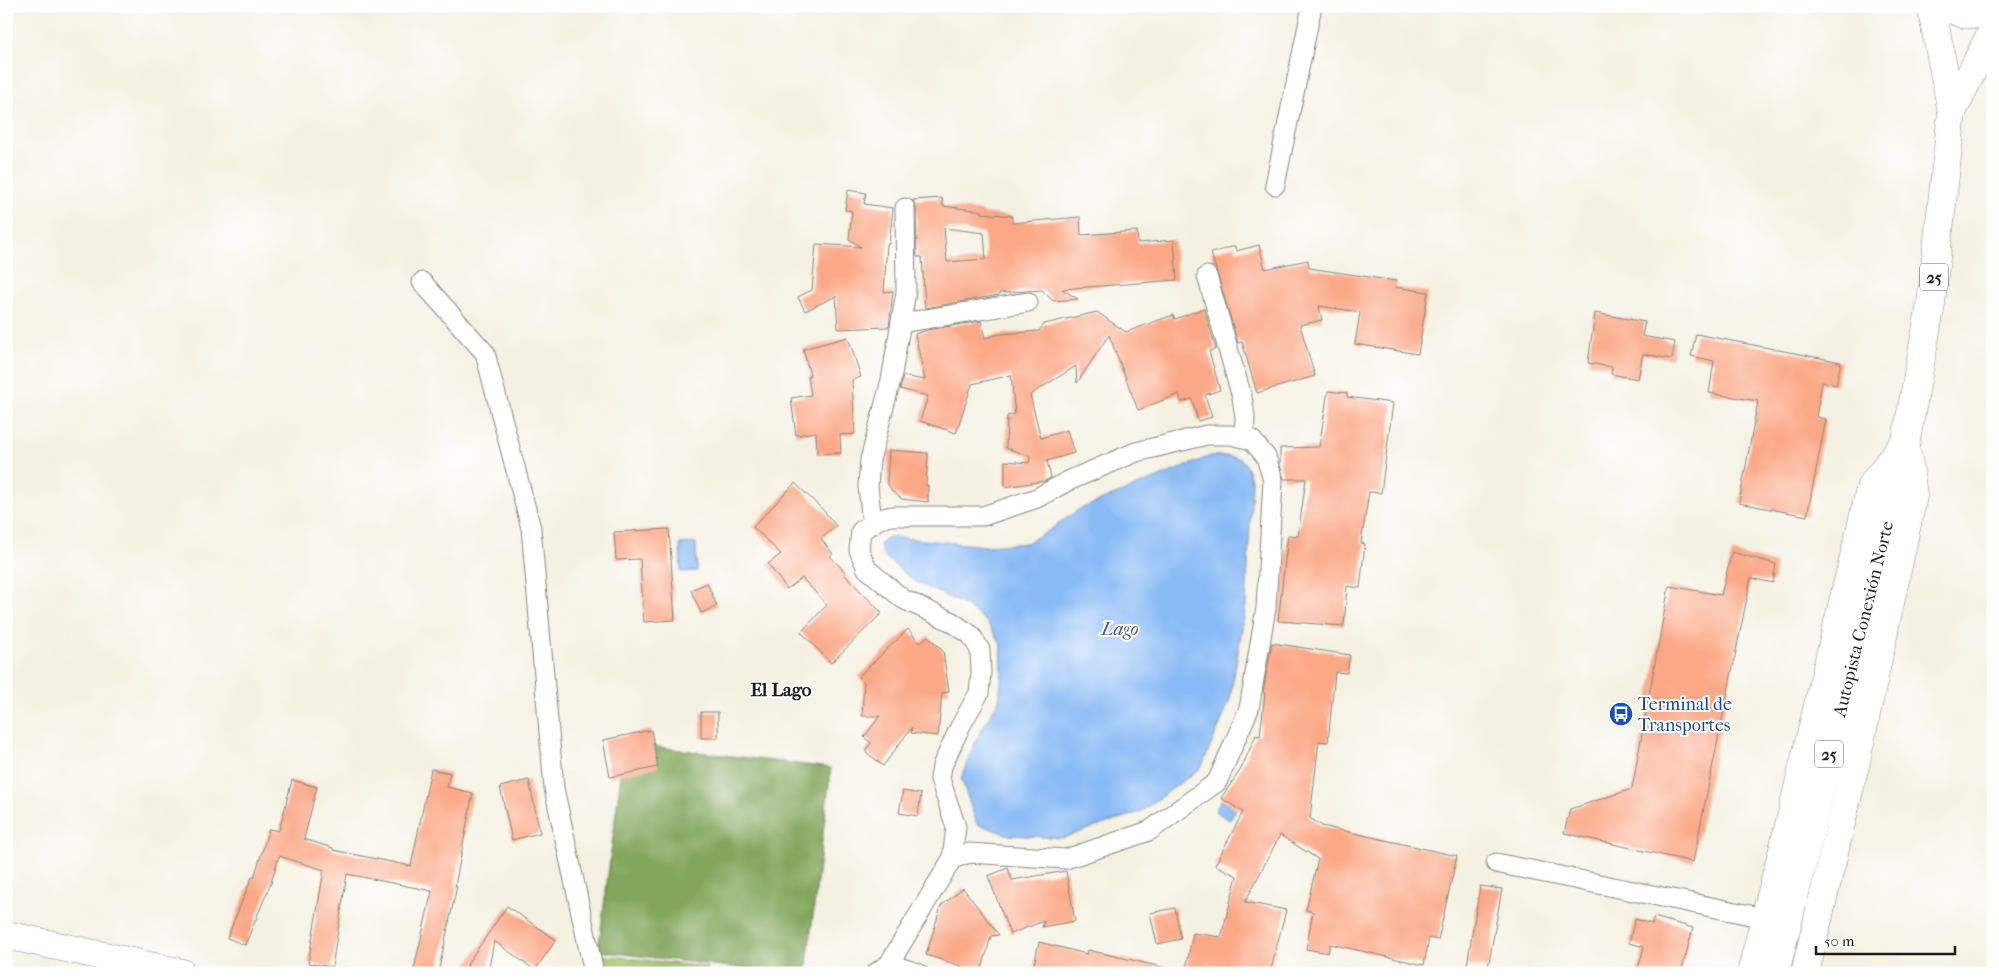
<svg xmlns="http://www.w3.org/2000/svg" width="1999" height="979" font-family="'IM FELL French Canon',serif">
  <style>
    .green { fill: #a3c067; stroke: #606e42 }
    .forest { fill: #82a65c; stroke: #4f613c }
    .water { fill: #88baf5; stroke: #526b88 }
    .building { fill: #fba886; fill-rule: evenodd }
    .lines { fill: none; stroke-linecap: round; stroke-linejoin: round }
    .street-casing { stroke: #88867f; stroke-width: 21 }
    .primary-casing { stroke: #88867f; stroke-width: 29 }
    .highway-casing { stroke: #88867f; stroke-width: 29 }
    .street { stroke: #fff; stroke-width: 19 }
    .primary { stroke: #fff; stroke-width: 28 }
    .highway { stroke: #fff; stroke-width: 28 }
    .labels { text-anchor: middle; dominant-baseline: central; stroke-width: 4; stroke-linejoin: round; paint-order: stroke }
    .shield { fill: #fff; stroke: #606060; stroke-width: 1 }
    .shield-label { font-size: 16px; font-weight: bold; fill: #1c1c1c }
    .street-label { font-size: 18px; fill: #1c1c1c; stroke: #fff }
    .transit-label { font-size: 18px; fill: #164399; stroke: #fff; text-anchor: start }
    .water-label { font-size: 19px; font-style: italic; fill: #475b73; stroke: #fff }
    .neighbourhood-label { font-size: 19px; font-weight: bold; fill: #1c1c1c; stroke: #fff }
  </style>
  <rect width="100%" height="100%" fill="#fff"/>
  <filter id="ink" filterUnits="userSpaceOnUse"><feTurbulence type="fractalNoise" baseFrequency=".02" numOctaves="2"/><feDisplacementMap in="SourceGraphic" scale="10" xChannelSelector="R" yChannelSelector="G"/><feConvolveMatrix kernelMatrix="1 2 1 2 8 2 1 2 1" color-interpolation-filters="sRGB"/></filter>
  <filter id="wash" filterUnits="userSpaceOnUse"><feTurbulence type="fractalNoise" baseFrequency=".0096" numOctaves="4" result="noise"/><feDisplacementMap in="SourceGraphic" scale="20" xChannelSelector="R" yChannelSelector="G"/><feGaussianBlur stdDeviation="1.12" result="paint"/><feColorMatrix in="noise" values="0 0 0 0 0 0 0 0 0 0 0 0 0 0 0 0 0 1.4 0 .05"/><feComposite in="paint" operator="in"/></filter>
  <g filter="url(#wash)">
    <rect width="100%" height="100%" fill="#f4f1e2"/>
    <path class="green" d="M598,955l109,12 -1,6h-104z"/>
    <path class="forest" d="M625,743l206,25 -25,205h-27l-181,-22z"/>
    <path class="water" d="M1211,456h18l12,3 6,8 5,16 -6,123 -17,97 -28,65 -61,44 -77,26 -54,-3 -32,-11 -16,-46 17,-42 21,-36 3,-26 -1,-30 -15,-23 -23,-17 -49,-23 -30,-25 -4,-9 1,-5 5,-4 7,-1 93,9 41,-3 23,-13 28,-20z
      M696,543l1,28 -16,1 -1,-28z
      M1221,800l15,10 -7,10 -14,-9z"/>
    <g id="blocks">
      <path class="building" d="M848,190l18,3 -2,11 29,4 -4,36h-2l-3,48 9,-1 -4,36 -51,2 -2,-33 -31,15 -7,-14 14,-7 4,-46 45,3 -12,-8 3,-28 -7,-1z
        M942,198l1,8 39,5v2l30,3v7l68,-6 1,18 56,-4 1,12 36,-3 3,40 -115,9 16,10 -25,2 -11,-11 -16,1 -27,2v2l-74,13 -3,-51h-5l-1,-49 -3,-8zM944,228l40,5 2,26 -39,3z
        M1259,245l6,24 43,-9 1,8 87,13 -1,6 33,5 -10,62 -63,-10 5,-32 -41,-6 3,14 -22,5 15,51 -58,17 -15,-51 -4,1 -27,-90 24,-7 1,5z
        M1204,308l12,41 -7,2 11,39 -15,5 7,22 -14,4 -6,-22 -11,3 -2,-8 -41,16 -29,-75 -32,48 -1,-17 -46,29 11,43 26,-8 7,23 -27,8 4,17 -7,3 -39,6v-26l24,2 1,-7 -24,-8 1,-32 8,-2 -4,-39 -39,9 -16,49 -36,-12 8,-25 -28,-7 3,-13 22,4 -10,-46 12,-4 54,-9 4,17 16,-4 38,-3 5,-7 53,-12 29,20 47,-17 2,4z
        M1595,313l50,9 -3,14 33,6 -3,17 -29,-5 -5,25 -27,-5 1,-7 -24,-4z
        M1696,334l145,28 -5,23 -14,-3 -6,35 10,2 -19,97 -68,-13 19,-102 -49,-8 5,-32 -23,-5z
        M848,337l13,40 -9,3 3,54 -15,1 1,18 -24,1 -1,-22 -20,3 -5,-37 20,-3 -3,-19 2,-1 -7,-26z
        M1328,391l19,2v4l46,6 -12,90 -12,-1 -8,51 4,1 -5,44 -13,-2 -3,40 -66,-5 10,-86 10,1 8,-57h-22l-4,-14v-17l39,-1z
        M889,450l39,3 -2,32h2v17l-26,-3 -11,-9 -4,-8z
        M795,483l30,29 11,14 -15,13 12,15 -3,2 16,17 -2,1 38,39 -51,50 -30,-31 26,-27 -25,-27 -15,11 -19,-25 13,-10 -28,-27z
        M669,529l6,91 -31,2 -4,-63 -24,1 -2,-28z
        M1732,552l44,12 -3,19 -22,-5 -58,284 -129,-29 6,-24 62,-20 37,-203 52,9z
        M707,583l10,23 -16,7 -10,-23z
        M908,629l12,14 8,-7 15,15 6,41 -7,1 -4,43 -27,-3 1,-6 -29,39 -18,-15 6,-8 -7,-6 16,-21h-18l2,-33 -6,-6z
        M1272,643l78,12 -3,18 -12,-1 -7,70 -9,-1 -9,77 12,8 135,30 -19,84 -9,-2 -5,27 -94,-21 -2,9 -22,-4 7,-37 -7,-2 12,-51 -38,-24 -35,67 41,8 -16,63h-85l8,-40 28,4 16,-61 -22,-11 28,-53 -22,-14 20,-29 15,-34 4,1 5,-43 -2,-1z
        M701,712h17v26h-17z
        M651,730l7,37 -48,10 -7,-37z
        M431,769l19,4 -3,14 26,6 -18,93h2l-19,87h-25l19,-82 -85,-17 -15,93 -24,-4 16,-93 -45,-14 -8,27 -26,62 -18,-7 25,-61 2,1 15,-49 10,2 13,-51 25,7 -13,52 29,9v2l78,16z
        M529,780l11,53 -28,7 -12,-53z
        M903,791l18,3 -3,22 -19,-3z
        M1008,868l4,12 54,-9 9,50 -33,6 2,-6 -34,13 -22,-58z
        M1480,886l22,3 -14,79 -21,-3z
        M963,888l36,47 -8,1 -10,37h-22l2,-7 -35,-11 15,-49z
        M507,906l49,34 -21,30 -41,-29 -6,32h-22l2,-10z
        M1175,908l6,31 -24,5 -7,-31z
        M1654,917l39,11 -12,45h-44l7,-26 -15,-4 6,-24 17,5z
        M1039,942l48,12 1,-4 74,17v6h-130z"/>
    </g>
  </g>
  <g filter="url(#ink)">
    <use href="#blocks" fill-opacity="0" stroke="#88867f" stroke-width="1"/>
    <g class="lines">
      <g class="street-casing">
        <path id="street" d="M1275,185l37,-179
          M1207,276l35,121 3,20 -1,21
          M422,282l63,71 46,175 23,260 40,185
          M902,323l126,-21
          M872,523l-4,-37 2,-26 21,-80 15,-88 -1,-84
          M1496,863l269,55
          M889,964l29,9
          M876,973l13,-9 63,-105 4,-32 -16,-48 2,-13 18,-39 19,-34 2,-20 -1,-23 -9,-15 -19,-13 -49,-23 -36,-30 -8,-19 2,-19 18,-12 13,-3h91l54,-18 31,-17 68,-29 71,-17h24l21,5 14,17 7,23 -7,128 -17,101 -32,73 -68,49 -83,28 -97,-6 -17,6"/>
      </g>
      <g class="primary-casing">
        <path id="primary" d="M6,935l176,38"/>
      </g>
      <g class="highway-casing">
        <g id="highway">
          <path d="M1942,6l22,8h29"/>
          <path d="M1952,112l41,-83"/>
          <path d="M1751,973l35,-135 85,-352 29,-38"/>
          <path id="s1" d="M1775,973l109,-437 22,-96 25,-136 21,-192 -21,-106"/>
          <path d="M1805,973l51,-212 57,-265 -5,-39"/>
        </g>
      </g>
      <use href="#street" class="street"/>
      <use href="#primary" class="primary"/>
      <use href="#highway" class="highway"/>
    </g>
  </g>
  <defs>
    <g id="bus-disc" transform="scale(1.25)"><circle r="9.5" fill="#1a4fb4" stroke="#fff"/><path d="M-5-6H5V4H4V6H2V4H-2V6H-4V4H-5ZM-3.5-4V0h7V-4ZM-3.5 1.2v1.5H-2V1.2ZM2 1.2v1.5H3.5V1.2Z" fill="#fff"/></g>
  </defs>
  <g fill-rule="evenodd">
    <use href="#bus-disc" x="1621" y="714"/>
  </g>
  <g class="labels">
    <g class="shield">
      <rect x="1920" y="263.5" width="28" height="27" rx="4"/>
      <rect x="1815" y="740.5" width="28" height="27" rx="4"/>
    </g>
    <g class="shield-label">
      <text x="1934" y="277">25</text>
      <text x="1829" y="754">25</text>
    </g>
    <g class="street-label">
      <text stroke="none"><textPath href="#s1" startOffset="365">Autopista Conexión Norte</textPath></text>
    </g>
    <g class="transit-label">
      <text x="1638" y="704">Terminal de<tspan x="1638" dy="21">Transportes</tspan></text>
    </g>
    <g class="water-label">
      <text x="1120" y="629">Lago</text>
    </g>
    <g class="neighbourhood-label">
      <text x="781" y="690">El Lago</text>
    </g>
  </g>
  <rect width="1999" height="979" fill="none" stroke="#fff" stroke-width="25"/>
  <path d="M1816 946v8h139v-8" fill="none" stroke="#1c1c1c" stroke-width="2.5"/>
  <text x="1824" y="946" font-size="15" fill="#1c1c1c" stroke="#ffffff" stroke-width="4" paint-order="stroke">50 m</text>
</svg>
